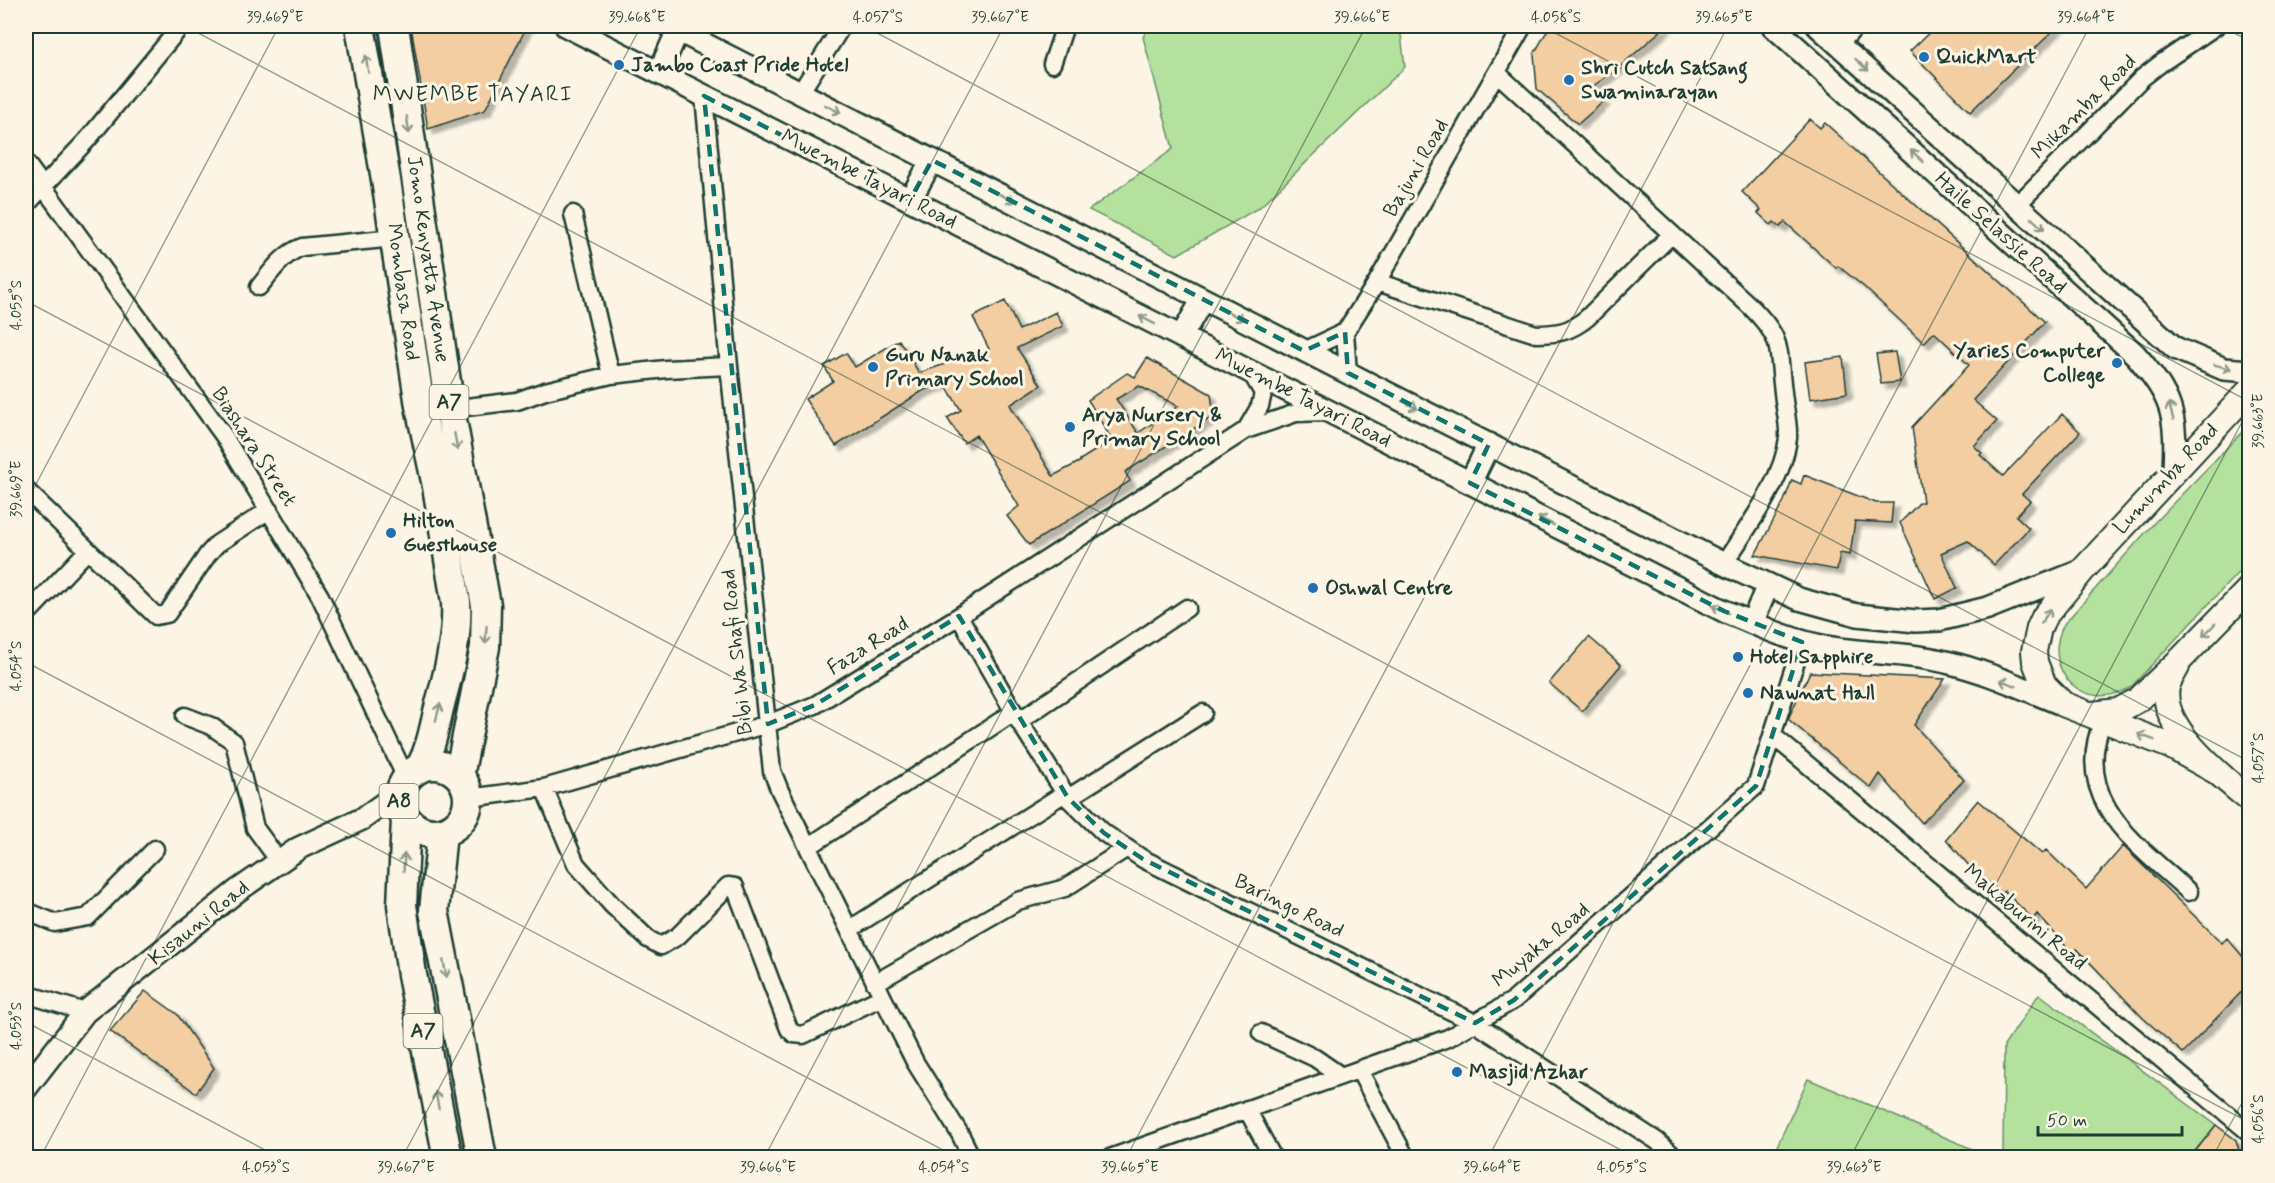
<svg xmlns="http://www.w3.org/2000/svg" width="2275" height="1183" font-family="Mynerve,sans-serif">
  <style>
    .green { fill: #b5e19f; stroke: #6a8f6a; stroke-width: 1.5 }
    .building { fill: #f4cea3; stroke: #1f3d34; stroke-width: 1.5; fill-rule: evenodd; filter: url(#shadow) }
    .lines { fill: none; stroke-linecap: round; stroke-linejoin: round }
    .minor-casing { stroke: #1f3d34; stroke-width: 21 }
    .tertiary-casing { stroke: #1f3d34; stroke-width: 26 }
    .secondary-casing { stroke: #1f3d34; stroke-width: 28 }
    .trunk-casing { stroke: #1f3d34; stroke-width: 33 }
    .minor { stroke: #fcf5e5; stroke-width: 16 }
    .tertiary { stroke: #fcf5e5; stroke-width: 21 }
    .secondary { stroke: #fcf5e5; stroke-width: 24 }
    .trunk { stroke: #fcf5e5; stroke-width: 28 }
    .oneway { stroke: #8e998c }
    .marked { fill: none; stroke: #0f766e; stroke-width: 4.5; stroke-dasharray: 12 8; stroke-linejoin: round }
    .ticks { fill: none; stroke: #1f3d34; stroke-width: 1.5; stroke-opacity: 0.45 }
    .poi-dot { fill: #1f6fb2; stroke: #fcf5e5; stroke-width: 2 }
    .labels { text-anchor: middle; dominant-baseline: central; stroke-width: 6; stroke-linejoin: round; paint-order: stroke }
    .shield { fill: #fcf5e5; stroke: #617469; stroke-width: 1.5 }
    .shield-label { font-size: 20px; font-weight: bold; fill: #1f3d34 }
    .poi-label { font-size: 21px; font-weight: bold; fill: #1f3d34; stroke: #fcf5e5; text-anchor: start }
    .street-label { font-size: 21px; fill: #1f3d34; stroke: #fcf5e5 }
    .neighbourhood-label { font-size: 22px; letter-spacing: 1.5px; fill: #1f3d34; stroke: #fcf5e5 }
    .neatline { fill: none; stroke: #1f3d34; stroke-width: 2 }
    .ticks-label { font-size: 15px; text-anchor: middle; fill: #1f3d34 }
  </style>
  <defs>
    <filter id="shadow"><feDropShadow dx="5.5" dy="5.5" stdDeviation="1.5" flood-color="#0004"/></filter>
  </defs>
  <rect width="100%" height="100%" fill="#fcf5e5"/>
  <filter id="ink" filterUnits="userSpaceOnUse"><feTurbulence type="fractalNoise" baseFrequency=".0167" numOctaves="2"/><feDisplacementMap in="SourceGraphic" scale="12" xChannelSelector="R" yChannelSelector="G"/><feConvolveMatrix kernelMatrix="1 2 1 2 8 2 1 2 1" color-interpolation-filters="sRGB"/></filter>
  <g filter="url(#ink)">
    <path class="green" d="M1149,26h251l5,41 -145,140 -83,48 -88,-45 84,-61 -30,-112z
      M2249,425v136l-117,125c-45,30 -93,-14 -68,-62l90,-101z
      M2039,994l177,131 -26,32h-187l1,-111z
      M1808,1079l183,78h-219z"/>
    <path class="building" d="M411,26h116l-42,84 -57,19z
      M1550,26h116l-51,45 -25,17 14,13 -26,23 -41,-35 -3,-35z
      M1936,26h122l-88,86 -60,-61z
      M1810,119l10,9 5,-5 220,199 -72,78 24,21 -23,25 8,7 -2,2 23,21 59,-62 18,18 -58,62 8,7 -14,15 13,12 -35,37 -26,-24 -27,12 16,35 -22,11 -35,-76 20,-21h3l-11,-75 57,-62 -35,-33 -10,11 -61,-57 -25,-20 -2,2 -51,-46 -5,5 -6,-5 -3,3 -13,-12 3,-3 -19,-18z
      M1005,301l14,29 37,-18 7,14 -46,22 24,37 -31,20 43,71 28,-15 -1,-1 32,-20 -24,-40 39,-27 8,4 12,-19 64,36 3,22 -89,56 5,9 -101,64 -22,-29 12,-10 -43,-71 -12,8 -17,-25 14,-8 -17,-27 -20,7 -88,56 -31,-47 28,-18 -9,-15 22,-13 9,14 44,-27 20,33 70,-24 -16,-32zM1139,386l39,20 -40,27 -22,-34z
      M1895,352l5,30 -19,2 -5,-30z
      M1843,357l4,36 -37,6 -5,-37z
      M1804,475l72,28h17l-2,20 -36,-2 -5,34 -10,-2 -3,17 -82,-15 29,-54 8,-21 9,4z
      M1589,637l32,28 -39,46 -33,-28z
      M1810,672l135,7 -31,46 50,55 -42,43 -42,-49 -9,14 -83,-69z
      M1978,800l64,54 4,-4 40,39 37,-43 99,97 5,-5 23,27v18l-67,70 -40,-35 -66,-69 -4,5 -36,-40 -4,5 -29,-28 -2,2 -30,-24 -26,-30z
      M145,991l32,23 37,54 -18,25 -86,-62z
      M2216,1125l20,15 5,18h-51z"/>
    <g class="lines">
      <g class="minor-casing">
        <path id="minor" d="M1839,45l17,-19
          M1052,64l13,-38
          M1497,73l253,233c35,35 27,41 33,86 1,15 6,30 5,46 -5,44 -41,89 -64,126
          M800,93l42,-67
          M704,96l25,270 43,405 8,20 135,271 45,72 12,24
          M26,163l198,273 96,160 86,182
          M26,205l62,-66 93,-113
          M2017,205l125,-127 18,-14 56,-38
          M573,214l38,161
          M1377,282l159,52c21,0 34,-2 51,-16l85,-84
          M259,287c13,-16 24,-33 43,-40l93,-9
          M1345,332l3,41
          M1304,351l41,-19 32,-50 146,-256
          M450,409l67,-8 28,-10 66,-16 55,-6 63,-3
          M1246,430l14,-24 3,-13 -13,-22
          M26,490l130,126 11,-2 41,-60 9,-10 52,-34
          M26,615l62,-65
          M959,616l60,105 49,77 36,35 39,26 332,164 182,118 19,17
          M185,716l26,10 23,16 21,86 24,33
          M2103,720c-33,81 34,124 86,172
          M1019,721l168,-113
          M1772,735l478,398
          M544,788l32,76 36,41 36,34 13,7 17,-10 50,-50 7,1 54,142 5,5 9,1 79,-38
          M469,798l75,-10 224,-64 47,-19 144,-89 287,-186 50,-17 32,-1
          M1068,798l135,-85
          M808,847l206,-135
          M26,911l29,12 33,-6 67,-68
          M850,929l215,-136
          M875,983l143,-82 47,-13 62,-40
          M26,994l59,18
          M1261,1033l54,25 26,18
          M1359,1070l47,88
          M1247,1109l26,49
          M1110,1158l338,-120 66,-38 242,-214 46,-144"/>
      </g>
      <g class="tertiary-casing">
        <path id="tertiary" d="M566,26l1158,585c33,14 67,30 103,36 40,7 80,5 119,15 40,9 78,27 116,42
          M669,26l679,347 376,191 75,35 58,16 59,6 23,-1 49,-12 95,-38
          M1773,26l362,328c37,43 42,59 39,115
          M1818,26l357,322 49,21 26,2
          M659,73l19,-43
          M910,200l22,-40
          M1181,337l22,-38
          M1470,483l19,-39
          M1752,623l16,-38
          M26,1088l59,-76 152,-121 62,-43 63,-29 38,-27"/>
      </g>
      <g class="secondary-casing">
        <path id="secondary" d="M2177,667c-3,6 -9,14 -10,20 -8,41 55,90 83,113
          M2092,714l26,-3 20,-11 43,-41 69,-71
          M2217,772l-47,-26 -107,-42 -19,-19 -9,-23 -1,-11 5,-23 5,-11 39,-47 167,-180"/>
      </g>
      <g class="trunk-casing">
        <path id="trunk" d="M360,26l26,154 34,226 17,80 19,116c2,34 -7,69 -16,102 -6,24 -8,41 -19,63
          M394,26l56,383 36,196 -1,42 -26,129
          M400 799a34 34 0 1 1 68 0a34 34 0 1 1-68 0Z
          M406,820l-4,85 10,70 36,183
          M442,833l-8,78 48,247"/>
      </g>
      <use href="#minor" class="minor"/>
      <use href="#tertiary" class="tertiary"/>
      <use href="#secondary" class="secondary"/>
      <use href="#trunk" class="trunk"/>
    </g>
    <defs><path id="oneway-shaft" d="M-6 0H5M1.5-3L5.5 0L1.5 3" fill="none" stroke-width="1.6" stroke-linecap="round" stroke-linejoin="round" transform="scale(1.5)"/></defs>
    <g class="oneway">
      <use href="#oneway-shaft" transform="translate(367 64) rotate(-99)"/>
      <use href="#oneway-shaft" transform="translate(1862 65) rotate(42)"/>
      <use href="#oneway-shaft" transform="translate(833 109) rotate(27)"/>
      <use href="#oneway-shaft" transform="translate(408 125) rotate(82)"/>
      <use href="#oneway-shaft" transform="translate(1917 156) rotate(-138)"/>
      <use href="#oneway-shaft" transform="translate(1007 198) rotate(27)"/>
      <use href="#oneway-shaft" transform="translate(2038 224) rotate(42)"/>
      <use href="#oneway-shaft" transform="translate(1236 316) rotate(27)"/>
      <use href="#oneway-shaft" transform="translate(1147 320) rotate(-153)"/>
      <use href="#oneway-shaft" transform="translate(2223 367) rotate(15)"/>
      <use href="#oneway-shaft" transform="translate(1410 405) rotate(27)"/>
      <use href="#oneway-shaft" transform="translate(2171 411) rotate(-105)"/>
      <use href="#oneway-shaft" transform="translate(456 442) rotate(80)"/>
      <use href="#oneway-shaft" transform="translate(1546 521) rotate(-153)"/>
      <use href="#oneway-shaft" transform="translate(1720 609) rotate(-154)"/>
      <use href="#oneway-shaft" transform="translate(2046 616) rotate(-56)"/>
      <use href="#oneway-shaft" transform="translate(2209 630) rotate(134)"/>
      <use href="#oneway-shaft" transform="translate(486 635) rotate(94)"/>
      <use href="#oneway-shaft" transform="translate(2008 683) rotate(-159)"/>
      <use href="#oneway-shaft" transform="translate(438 712) rotate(-76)"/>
      <use href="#oneway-shaft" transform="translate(2146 737) rotate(-159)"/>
      <use href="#oneway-shaft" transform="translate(404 862) rotate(-87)"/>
      <use href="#oneway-shaft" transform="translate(445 969) rotate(79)"/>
      <use href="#oneway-shaft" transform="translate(437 1100) rotate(-101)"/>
    </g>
  </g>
  <path class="marked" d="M704,96l206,104 22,-40 372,191 41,-19 3,41 141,71 -19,39 254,128 78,31 -46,144 -242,214 -39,23 -332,-164 -39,-26 -36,-35 -109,-182 -144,89 -47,19z"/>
  <path class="ticks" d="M185,26l2065,1097M864,26l1386,736M1542,26l708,376M2220,26l30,15M26,301l1610,857M26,503l253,-477M26,662l932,496M26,1022l254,136M40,1158l601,-1132M402,1158l602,-1132M764,1158l602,-1132M1126,1158l602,-1132M1488,1158l602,-1132M1850,1158l400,-751M2212,1158l38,-70"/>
  <g class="poi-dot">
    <circle cx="1924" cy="57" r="6"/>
    <circle cx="619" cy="65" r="6"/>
    <circle cx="1569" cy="80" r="6"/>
    <circle cx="2117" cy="363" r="6"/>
    <circle cx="873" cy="367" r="6"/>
    <circle cx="1070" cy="427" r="6"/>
    <circle cx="391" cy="533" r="6"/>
    <circle cx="1313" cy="588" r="6"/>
    <circle cx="1738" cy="657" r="6"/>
    <circle cx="1748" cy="693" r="6"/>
    <circle cx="1457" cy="1072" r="6"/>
  </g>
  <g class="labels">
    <g class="shield">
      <rect x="429.5" y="385" width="39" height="34" rx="4.5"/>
      <rect x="379.5" y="784" width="39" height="34" rx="4.5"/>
      <rect x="403.5" y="1014" width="39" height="34" rx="4.5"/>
    </g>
    <g class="shield-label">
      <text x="449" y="402">A7</text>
      <text x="399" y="801">A8</text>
      <text x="423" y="1031">A7</text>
    </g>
    <g class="poi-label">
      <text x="1936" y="57">QuickMart</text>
      <text x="631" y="65">Jambo Coast Pride Hotel</text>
      <text x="1581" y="68">Shri Cutch Satsang<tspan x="1581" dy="24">Swaminarayan</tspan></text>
      <text x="2105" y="351" text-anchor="end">Yaries Computer<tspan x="2105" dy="24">College</tspan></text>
      <text x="885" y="355">Guru Nanak<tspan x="885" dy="24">Primary School</tspan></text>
      <text x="1082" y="415">Arya Nursery &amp;<tspan x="1082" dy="24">Primary School</tspan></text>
      <text x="403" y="521">Hilton<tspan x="403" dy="24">Guesthouse</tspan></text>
      <text x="1325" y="588">Oshwal Centre</text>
      <text x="1750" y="657">Hotel Sapphire</text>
      <text x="1760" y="693">Nawnat Hall</text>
      <text x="1469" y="1072">Masjid Azhar</text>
    </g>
    <g class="street-label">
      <text transform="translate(2084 107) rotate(-45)">Mikamba Road</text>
      <text transform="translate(1416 168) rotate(-60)">Bajuni Road</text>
      <text transform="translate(869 179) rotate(27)">Mwembe Tayari Road</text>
      <text transform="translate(2001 233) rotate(42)">Haile Selassie Road</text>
      <text transform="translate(428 259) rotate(82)">Jomo Kenyatta Avenue</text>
      <text transform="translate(403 292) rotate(82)">Mombasa Road</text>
      <text transform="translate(1303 398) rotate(27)">Mwembe Tayari Road</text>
      <text transform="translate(254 447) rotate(57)">Biashara Street</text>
      <text transform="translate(2166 479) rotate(-47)">Lumumba Road</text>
      <text transform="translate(868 646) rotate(-32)">Faza Road</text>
      <text transform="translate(737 652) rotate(-96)">Bibi Wa Shafi Road</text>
      <text transform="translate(1289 906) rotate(26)">Baringo Road</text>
      <text transform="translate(2025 917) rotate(40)">Makaburini Road</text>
      <text transform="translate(199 923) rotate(-39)">Kisauni Road</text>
      <text transform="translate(1541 945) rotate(-40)">Muyaka Road</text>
    </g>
    <g class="neighbourhood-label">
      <text x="473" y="95">MWEMBE TAYARI</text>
    </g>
  </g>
  <rect width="2275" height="1183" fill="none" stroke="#fcf5e5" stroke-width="66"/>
  <path d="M2038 1126v9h144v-9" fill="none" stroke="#1f3d34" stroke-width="3"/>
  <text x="2047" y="1126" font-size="18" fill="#1f3d34" stroke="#fcf5e5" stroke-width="4.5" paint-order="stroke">50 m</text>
  <rect x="33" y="33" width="2209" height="1117" class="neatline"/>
  <g class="ticks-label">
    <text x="275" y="22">39.669°E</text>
    <text x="637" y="22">39.668°E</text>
    <text x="878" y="22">4.057°S</text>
    <text x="1000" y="22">39.667°E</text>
    <text x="1362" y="22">39.666°E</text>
    <text x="1556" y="22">4.058°S</text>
    <text x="1724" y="22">39.665°E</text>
    <text x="2086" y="22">39.664°E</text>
    <text transform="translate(16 305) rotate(-90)" y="5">4.055°S</text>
    <text transform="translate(2258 421) rotate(-90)" y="5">39.663°E</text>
    <text transform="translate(16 489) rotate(-90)" y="5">39.669°E</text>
    <text transform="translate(16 666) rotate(-90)" y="5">4.054°S</text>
    <text transform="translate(2258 758) rotate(-90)" y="5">4.057°S</text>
    <text transform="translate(16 1026) rotate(-90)" y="5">4.053°S</text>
    <text transform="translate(2258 1119) rotate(-90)" y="5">4.056°S</text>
    <text x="266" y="1172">4.053°S</text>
    <text x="406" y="1172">39.667°E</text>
    <text x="768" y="1172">39.666°E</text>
    <text x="944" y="1172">4.054°S</text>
    <text x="1130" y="1172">39.665°E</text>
    <text x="1492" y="1172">39.664°E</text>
    <text x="1622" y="1172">4.055°S</text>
    <text x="1854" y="1172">39.663°E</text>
  </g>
</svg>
